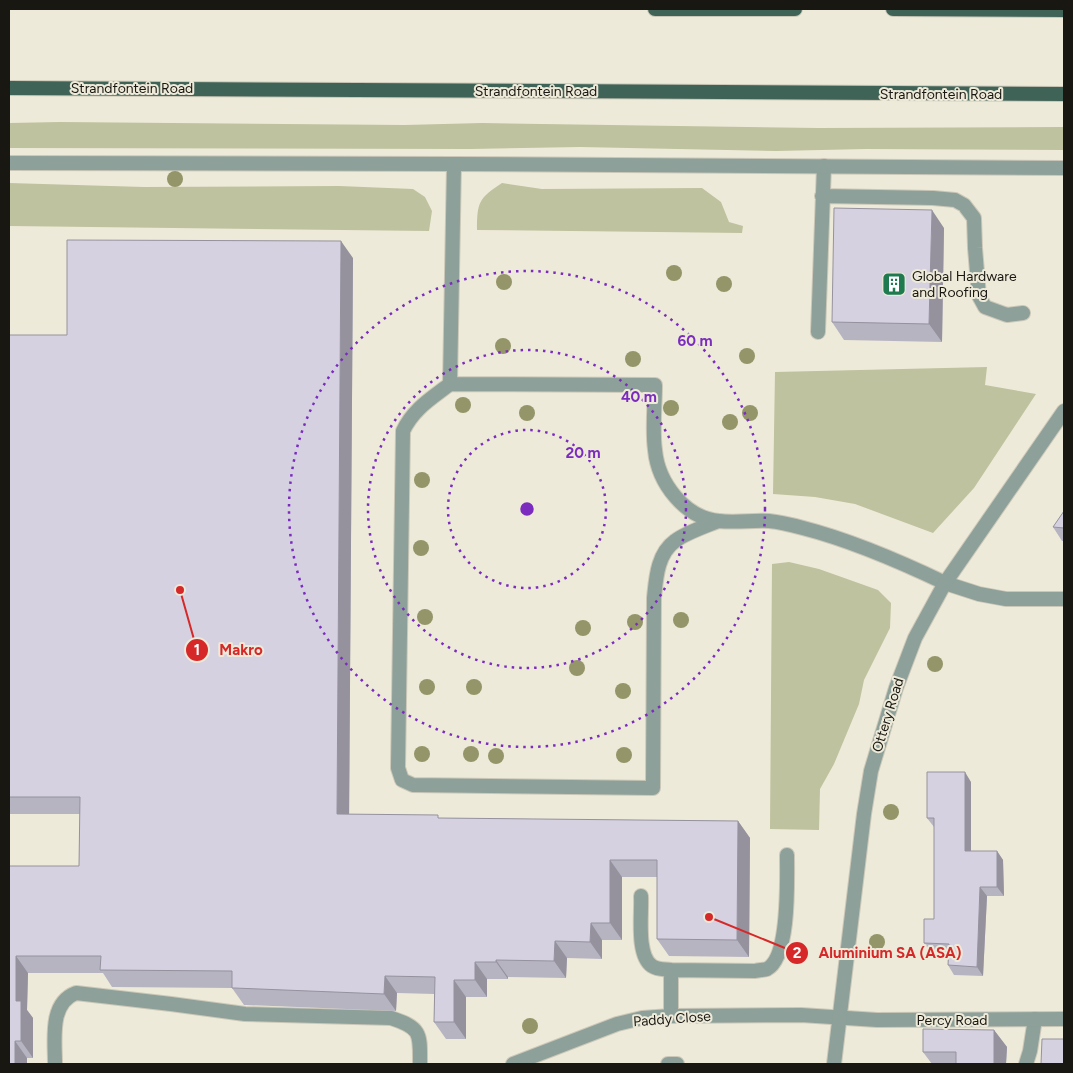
<svg xmlns="http://www.w3.org/2000/svg" width="1073" height="1073" font-family="Figtree,sans-serif">
  <style>
    .green { fill: #bec29e }
    .lines { fill: none; stroke-linecap: round; stroke-linejoin: round }
    .service-casing { stroke: #ccc8b9; stroke-width: 16 }
    .minor-casing { stroke: #ccc8b9; stroke-width: 16 }
    .tertiary-casing { stroke: #ccc8b9; stroke-width: 16 }
    .primary-casing { stroke: #ccc8b9; stroke-width: 16 }
    .service { stroke: #8da099; stroke-width: 14 }
    .minor { stroke: #8da099; stroke-width: 14 }
    .tertiary { stroke: #8da099; stroke-width: 14 }
    .primary { stroke: #406357; stroke-width: 14 }
    .tree { fill: #949569 }
    .wall { fill: #b7b4c2 }
    .shaded-wall { fill: #95929e }
    .building { fill: #d5d1e1; stroke: #95929e }
    .ring { fill: none; stroke: #7b2cbf; stroke-width: 2.5; stroke-dasharray: 2.5 5 }
    .labels { text-anchor: middle; dominant-baseline: central; stroke-width: 4; stroke-linejoin: round; paint-order: stroke }
    .street-label { font-size: 14px; fill: #191711; stroke: #eeead9 }
    .poi-label { font-size: 14px; fill: #191711; stroke: #eeead9; text-anchor: start }
    .centre { fill: #7b2cbf; stroke: #eeead9; stroke-width: 2.5 }
    .ring-label { font-size: 15px; text-anchor: middle; font-weight: bold; fill: #7b2cbf; stroke: #eeead9; stroke-width: 4; stroke-linejoin: round; paint-order: stroke }
    .leader { fill: none; stroke: #d62828; stroke-width: 2 }
    .callout-dot { fill: #d62828; stroke: #eeead9; stroke-width: 2 }
    .mark-label { font-size: 15px; text-anchor: middle; font-weight: bold; fill: #fff }
    .callout-label { font-size: 15px; text-anchor: middle; font-weight: bold; fill: #d62828; stroke: #eeead9; stroke-width: 4; stroke-linejoin: round; paint-order: stroke }
  </style>
  <rect width="100%" height="100%" fill="#eeead9"/>
  <path class="green" d="M60,122l345,3 77,-2 337,5 245,-1v23l-198,-1 -90,2 -196,-4 -110,2 -461,-1v-25z
    M9,183l135,4 195,-1 74,3 12,8 7,14 -3,20 -420,-5z
    M502,183l40,6 160,-1 19,14 8,20 14,4 -1,7 -265,-3c0,-28 2,-32 25,-47z
    M987,367l-2,18 51,9 -62,94 -41,45 -78,-29 -40,-7 -42,-3 2,-122z
    M789,562l30,7 59,21 13,13 -1,25 -26,52 -5,24 -25,60 -14,25 -1,41 -49,-1 2,-265z"/>
  <g class="lines">
    <g class="service-casing">
      <path id="service" d="M454,164l-4,220 205,1c0,21 -3,44 0,65 3,33 30,68 64,71 17,2 34,-1 50,0 11,1 23,4 34,7 47,12 98,34 142,55
        M822,196l111,2 22,2 9,5 10,13 1,30 4,48 6,11 22,8 16,-2
        M818,332l6,-166
        M450,384c-18,14 -37,25 -47,47l-5,337 4,12 11,5 240,3 1,-190c2,-19 3,-44 21,-57 10,-8 31,-15 43,-20
        M641,896c1,18 -5,59 11,70 6,4 13,3 19,4l84,1c4,-1 9,-1 12,-2 23,-12 20,-89 20,-114
        M671,1016v-46
        M55,1064c0,-24 -6,-61 21,-71l95,11 74,10 146,4c31,10 29,16 29,46
        M668,1064h9
        M1026,1064l4,-13 5,-32"/>
    </g>
    <g class="minor-casing">
      <path id="minor" d="M9,163l445,1 610,4
        M945,583l34,11 27,5h58
        M513,1064l104,-40 25,-6 29,-2 130,-1 76,5 187,-1"/>
    </g>
    <g class="tertiary-casing">
      <path id="tertiary" d="M834,1064l30,-250 7,-43 25,-83 19,-50 30,-55 119,-172"/>
    </g>
    <g class="primary-casing">
      <path id="primary" d="M655,9h140
        M893,9l171,1
        M9,88l1055,6"/>
    </g>
    <use href="#service" class="service"/>
    <use href="#minor" class="minor"/>
    <use href="#tertiary" class="tertiary"/>
    <use href="#primary" class="primary"/>
  </g>
  <g class="tree">
    <circle cx="175" cy="179" r="8"/>
    <circle cx="674" cy="273" r="8"/>
    <circle cx="504" cy="282" r="8"/>
    <circle cx="724" cy="284" r="8"/>
    <circle cx="503" cy="346" r="8"/>
    <circle cx="747" cy="356" r="8"/>
    <circle cx="633" cy="359" r="8"/>
    <circle cx="463" cy="405" r="8"/>
    <circle cx="671" cy="408" r="8"/>
    <circle cx="527" cy="413" r="8"/>
    <circle cx="750" cy="413" r="8"/>
    <circle cx="730" cy="422" r="8"/>
    <circle cx="422" cy="480" r="8"/>
    <circle cx="421" cy="548" r="8"/>
    <circle cx="425" cy="617" r="8"/>
    <circle cx="681" cy="620" r="8"/>
    <circle cx="635" cy="622" r="8"/>
    <circle cx="583" cy="628" r="8"/>
    <circle cx="935" cy="664" r="8"/>
    <circle cx="577" cy="668" r="8"/>
    <circle cx="427" cy="687" r="8"/>
    <circle cx="474" cy="687" r="8"/>
    <circle cx="623" cy="691" r="8"/>
    <circle cx="422" cy="754" r="8"/>
    <circle cx="471" cy="754" r="8"/>
    <circle cx="624" cy="755" r="8"/>
    <circle cx="496" cy="756" r="8"/>
    <circle cx="891" cy="812" r="8"/>
    <circle cx="877" cy="942" r="8"/>
    <circle cx="530" cy="1026" r="8"/>
  </g>
  <path class="wall" d="M944,228l-2,114 -98,-2 -12,-18z
    M353,258l-4,556 91,4 298,3 12,17 -1,119 -80,-1 -12,-17v-62h-35v63h-20v19l-35,-1 -1,20 -58,-1v2h-21v18h-21v42h-20l-12,-17v-28l-37,-1 -1,18 -150,-6h-2l-12,-17 -120,-1 -9,-14h-75l-1,37 6,8v40h-6v6h-18v-198h70l1,-52h-71v-479h58z
    M1064,511v30h-2l-9,-14z
    M971,782v69h26l6,9 1,36h-17l-4,80 -29,-1 -6,-10v-12l-18,-1 -6,-9 10,-24v-92l-7,-9z
    M994,1030l13,17 -1,17h-74l-9,-12z"/>
  <path class="shaded-wall" d="M932,210l12,18 -2,114 -13,-18z
    M341,241l12,17 -4,573 -12,-17z
    M965,772l6,10v78l-6,-9z
    M738,821l12,17 -1,119 -12,-17z
    M997,851l6,9 1,36 -7,-9z
    M610,860l12,17v63l-12,-17z
    M980,887l7,9 -4,80 -6,-9z
    M591,923l11,17v19l-12,-17z
    M555,941l12,17 -1,20 -12,-17z
    M16,956l12,17 -1,37 6,8v40l-12,-17 -5,-40z
    M496,960l12,17v2l-12,-17z
    M475,962l12,17v18l-12,-17z
    M385,976l12,17 -1,18 -12,-17z
    M454,980l12,17v42l-12,-17z
    M994,1030l13,17 -1,17h-12z
    M15,1041l12,17v6h-12z"/>
  <path class="building" d="M834,208l98,2 -3,114 -97,-2z
    M67,240l274,1 -4,573 101,1v3l300,3 -1,119 -80,-1v-79h-47v63h-19l-1,19 -35,-1 -1,20 -58,-1v2h-21v18h-21v42h-20l1,-45 -50,-1 -1,18 -150,-6h-2v-17l-132,-1 1,-14h-85v45h5v40h-6v23h-6v-198h70l1,-69h-71v-462h58z
    M1064,511v17l-11,-1z
    M927,772h38v79h32v36h-17l-3,80 -29,-2 1,-21 -25,-1v-24h10v-101h-7z
    M923,1029l71,1v34h-38v-12h-33z
    M1042,1039h22v25h-23z"/>
  <g class="ring">
    <circle cx="527" cy="509" r="79"/>
    <circle cx="527" cy="509" r="159"/>
    <circle cx="527" cy="509" r="238"/>
  </g>
  <defs>
    <g id="building-square" transform="scale(1.25)"><rect x="-9" y="-9" width="18" height="18" rx="4" fill="#1f7a50" stroke="#eeead9"/><path d="M-4-6H4V6H1V3H-1V6H-4ZM-2.5-4.3h1.7v1.8h-1.7ZM.8-4.3h1.7v1.8H.8ZM-2.5-1h1.7V.8h-1.7ZM.8-1h1.7V.8H.8Z" fill="#fff"/></g>
  </defs>
  <g fill-rule="evenodd">
    <use href="#building-square" x="894" y="284"/>
  </g>
  <g class="labels">
    <g class="street-label">
      <text x="132" y="88">Strandfontein Road</text>
      <text x="536" y="91">Strandfontein Road</text>
      <text x="941" y="94">Strandfontein Road</text>
      <text transform="translate(888 715) rotate(-73)">Ottery Road</text>
      <text transform="translate(672 1019) rotate(-4)">Paddy Close</text>
      <text x="952" y="1020">Percy Road</text>
    </g>
    <g class="poi-label">
      <text x="912" y="276">Global Hardware<tspan x="912" dy="16">and Roofing</tspan></text>
    </g>
  </g>
  <circle cx="527" cy="509" r="8" class="centre"/>
  <g class="ring-label">
    <text x="695" y="346">60 m</text>
    <text x="639" y="402">40 m</text>
    <text x="583" y="458">20 m</text>
  </g>
  <path class="leader" d="M180 590L197 650M709 917L797 953"/>
  <g class="callout-dot">
    <circle cx="180" cy="590" r="5"/>
    <circle cx="709" cy="917" r="5"/>
    <circle cx="197" cy="650" r="12"/>
    <circle cx="797" cy="953" r="12"/>
  </g>
  <g class="mark-label">
    <text x="197" y="655">1</text>
    <text x="797" y="958">2</text>
  </g>
  <g class="callout-label">
    <text x="241" y="655">Makro</text>
    <text x="890" y="958">Aluminium SA (ASA)</text>
  </g>
  <rect width="1073" height="1073" fill="none" stroke="#191711" stroke-width="20"/>
</svg>
